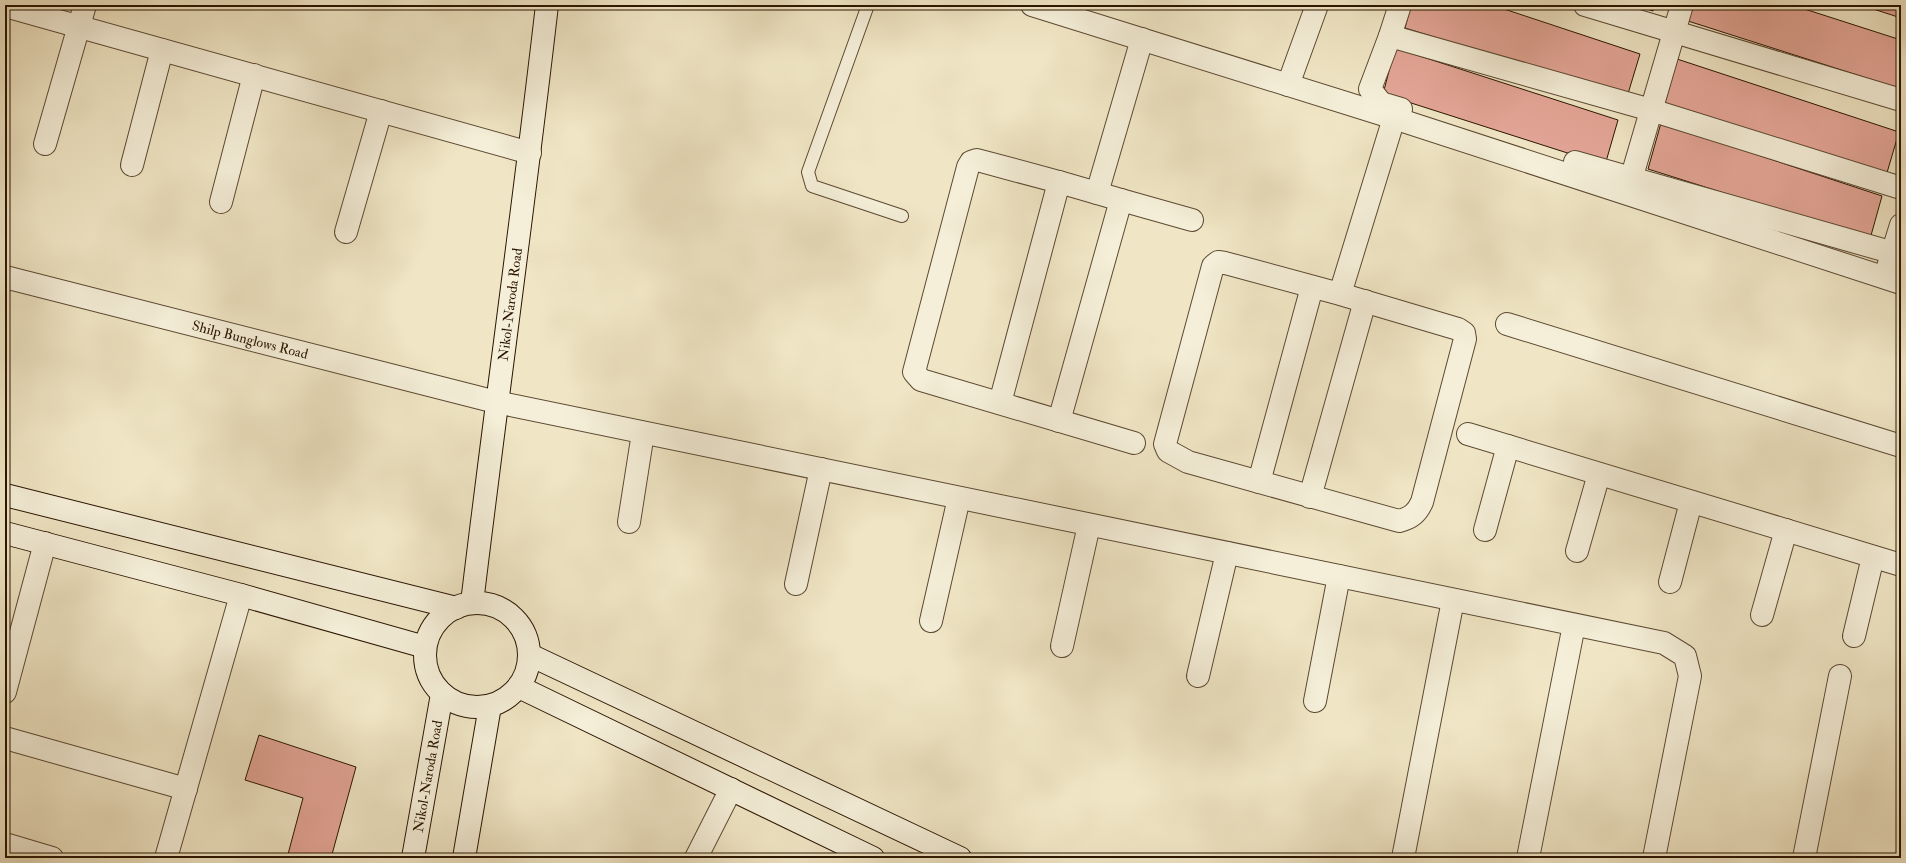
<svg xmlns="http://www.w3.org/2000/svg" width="1906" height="863" font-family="'IM FELL Double Pica',serif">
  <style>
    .building { fill: #e4a697; stroke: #2a1501 }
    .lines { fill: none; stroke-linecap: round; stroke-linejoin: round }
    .lane-casing { stroke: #5c4932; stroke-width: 14 }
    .street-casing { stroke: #5c4932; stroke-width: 24 }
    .secondary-casing { stroke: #2a1501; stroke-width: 24 }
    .lane { stroke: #f5efd9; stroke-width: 12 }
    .street { stroke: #f5efd9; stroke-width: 22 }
    .secondary { stroke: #f5efd9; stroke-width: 22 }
    .labels { text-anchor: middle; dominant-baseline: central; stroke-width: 3; stroke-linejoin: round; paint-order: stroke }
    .street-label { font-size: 14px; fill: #2a1501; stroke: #f5efd9 }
  </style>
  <rect width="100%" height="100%" fill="#f0e6c5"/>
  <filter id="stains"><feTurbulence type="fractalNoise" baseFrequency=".005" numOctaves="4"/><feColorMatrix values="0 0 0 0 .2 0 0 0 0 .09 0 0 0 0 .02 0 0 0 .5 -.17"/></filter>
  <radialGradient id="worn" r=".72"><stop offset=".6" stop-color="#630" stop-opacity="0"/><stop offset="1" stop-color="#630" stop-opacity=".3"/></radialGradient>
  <path class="building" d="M1411,5h81l148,49 -13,43 -222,-69z
    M1634,5h21l-2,6z
    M1692,5h100l109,35v49l-213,-68z
    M1861,5h40v13z
    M1395,48l223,72 -13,45 -222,-71z
    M1677,59l222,73 -13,44 -222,-70z
    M1661,123l221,73 -12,43 -222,-70z
    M259,735l97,32 -25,91h-44l16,-60 -58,-18z"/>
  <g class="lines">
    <g class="lane-casing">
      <path id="lane" d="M868,5l-60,167 4,14 90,30"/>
    </g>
    <g class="street-casing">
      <g id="street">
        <path d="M1032,5l362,113 507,165"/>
        <path d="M1400,5l-10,31 -20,53 11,14 20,6"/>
        <path d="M1585,5l316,95"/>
        <path d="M5,6l525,147"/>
        <path d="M1390,36l261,74 250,78"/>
        <path d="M1288,85l29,-80"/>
        <path d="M45,144l40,-139"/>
        <path d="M1575,162l326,93"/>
        <path d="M132,165l30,-115"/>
        <path d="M1059,182l-82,-22 -6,2 -3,5 -54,205 7,8 213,63"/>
        <path d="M1627,193l55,-188"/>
        <path d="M1121,200l71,20"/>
        <path d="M221,202l33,-127"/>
        <path d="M346,232l35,-121"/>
        <path d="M1888,267l13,-42"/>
        <path id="s1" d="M5,277l491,125 1168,241 21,13 5,20 -36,182"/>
        <path d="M1340,294l118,35 6,4 1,6 -43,163c-5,11 -11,16 -23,19l-211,-59 -20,-11 -3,-7 48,-178 5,-4 7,1 115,31 54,-176"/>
        <path d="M1507,324l394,122"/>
        <path d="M1000,403l59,-221 38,11 45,-154"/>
        <path d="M1059,421l62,-221 -24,-7"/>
        <path d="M1468,434l433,131"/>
        <path d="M1259,482l53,-195"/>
        <path d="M1310,497l55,-196"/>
        <path d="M629,522l14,-89"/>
        <path d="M1485,530l23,-84"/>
        <path d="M1577,551l22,-77"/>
        <path d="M1670,582l21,-80"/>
        <path d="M796,584l25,-115"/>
        <path d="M1762,615l24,-85"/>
        <path d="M931,621l28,-123"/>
        <path d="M1854,636l19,-79"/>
        <path d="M1062,646l27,-121"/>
        <path d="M1198,676l29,-123"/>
        <path d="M5,692l40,-149"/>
        <path d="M1315,701l24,-125"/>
        <path d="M5,738l181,51"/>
        <path d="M5,844l47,14"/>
        <path d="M166,858l75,-263"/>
        <path d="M696,858l35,-69"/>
        <path d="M1403,858l50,-258"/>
        <path d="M1528,858l46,-233"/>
        <path d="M1804,858l36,-182"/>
      </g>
    </g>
    <g class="secondary-casing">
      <g id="secondary">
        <path d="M5,495l451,113"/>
        <path d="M5,533l236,62 184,52"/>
        <path id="s2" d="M472,603c24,-199 52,-398 75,-598"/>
        <circle cx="477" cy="655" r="52"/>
        <path d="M530,655l430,203"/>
        <path d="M519,687l354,171"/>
        <path id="s3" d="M413,858l29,-164"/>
        <path d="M464,858l26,-152"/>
      </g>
    </g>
    <use href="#lane" class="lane"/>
    <use href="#street" class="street"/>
    <use href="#secondary" class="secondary"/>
  </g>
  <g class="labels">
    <g class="street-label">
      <text stroke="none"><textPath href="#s2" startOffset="301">Nikol-Naroda Road</textPath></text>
      <text stroke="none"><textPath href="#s1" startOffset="253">Shilp Bunglows Road</textPath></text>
      <text stroke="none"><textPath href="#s3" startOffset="83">Nikol-Naroda Road</textPath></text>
    </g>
  </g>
  <rect width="1906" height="863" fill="none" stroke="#f0e6c5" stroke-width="20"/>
  <rect x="6" y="6" width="1894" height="851" fill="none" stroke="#2a1501" stroke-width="2"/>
  <rect x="10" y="10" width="1886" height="843" fill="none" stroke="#2a1501"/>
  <rect width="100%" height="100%" filter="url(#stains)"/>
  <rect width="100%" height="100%" fill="url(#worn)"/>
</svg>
